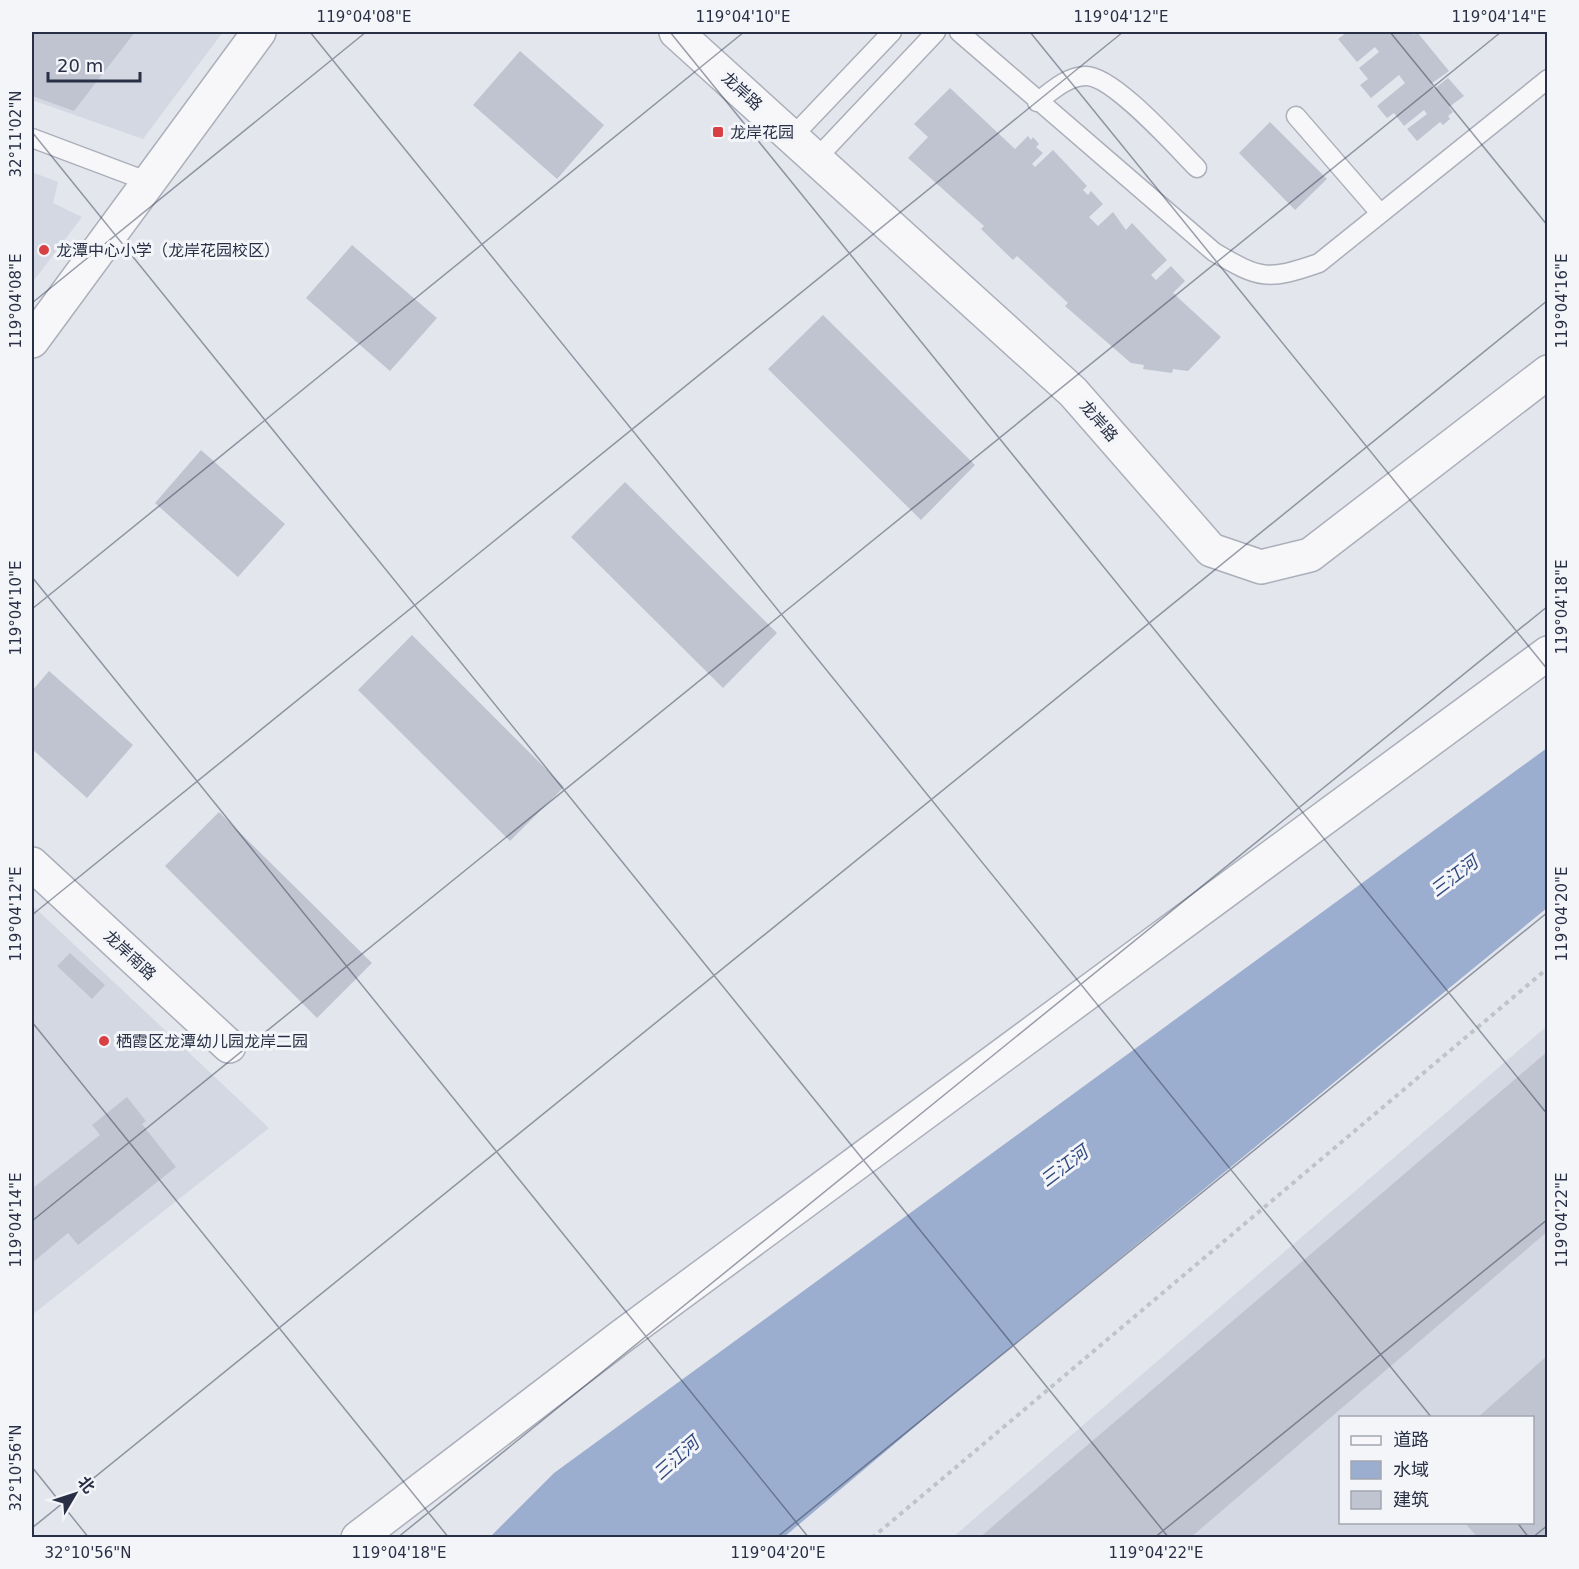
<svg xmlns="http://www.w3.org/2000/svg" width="1579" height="1569" font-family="'DejaVu Sans','Noto Sans SC',sans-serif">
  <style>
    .built { fill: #d4d8e2; fill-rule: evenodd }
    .water { fill: #9caecf }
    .building { fill: #c0c4d0 }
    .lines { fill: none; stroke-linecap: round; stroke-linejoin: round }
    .service-casing { stroke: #abafba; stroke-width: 21 }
    .minor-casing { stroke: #abafba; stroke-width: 36 }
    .tertiary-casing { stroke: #abafba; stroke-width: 36 }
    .path { stroke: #c1c3cb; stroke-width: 4; stroke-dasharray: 4.5 4.5; stroke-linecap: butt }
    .service { stroke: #f7f7fa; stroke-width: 18 }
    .minor { stroke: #f7f7fa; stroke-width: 33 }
    .tertiary { stroke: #f7f7fa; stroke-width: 33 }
    .ticks { fill: none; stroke: #293046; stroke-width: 1.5; stroke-opacity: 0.45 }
    .poi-dot { fill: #d94043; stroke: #f3f5f9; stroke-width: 2 }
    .labels { text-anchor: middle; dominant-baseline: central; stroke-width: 6; stroke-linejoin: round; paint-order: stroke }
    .street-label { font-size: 16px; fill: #293046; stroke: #f3f5f9 }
    .poi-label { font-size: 16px; fill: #293046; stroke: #f3f5f9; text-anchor: start }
    .water-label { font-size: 18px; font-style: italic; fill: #2f487e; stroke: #f3f5f9 }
    .neatline { fill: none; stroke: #293046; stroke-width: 2 }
    .ticks-label { font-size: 15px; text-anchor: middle; fill: #293046 }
  </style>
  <rect width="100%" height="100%" fill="#e3e6ec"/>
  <path class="built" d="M32,32h191l-80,107 -111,-39z
    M32,172l26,10 -5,21 29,14 -50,66z
    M32,905l237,223 -237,187z
    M1547,1026v511h-594zM1340,1418h192v104h-192z"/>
  <path class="water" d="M1547,748v160l-598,490 -165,139h-294l64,-64z"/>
  <path class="building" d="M32,32h103l-61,79 -42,-15z
    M1347,32h64l3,3 3,-3 32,39 -18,13 3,5 14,-11 16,18 -15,11 4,5 -5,4 2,3 -7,6 -3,-3 -23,19 -10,-12 20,-15 -3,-4 -20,16 -10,-13 -7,5 -10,-12 28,-23 -6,-8 -28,23 -11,-13 8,-6 -9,-11 20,-16 -4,-5 -18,15 -19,-23z
    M520,51l84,74 -47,54 -84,-74z
    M950,88l65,61 13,-13 3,4 2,-3 6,7 -3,3 7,6 -11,11 3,3 18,-17 34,36 -4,4 5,5 3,-4 12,13 -14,13 9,9 15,-14 13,18 6,-7 35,37 -16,15 5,5 15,-14 14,15 -12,12 48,44 -33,34 -15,-2 -1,4 -29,-4 1,-4 -13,-2 -66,-57 3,-3 -51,-47 -4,4 -32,-31 3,-3 -76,-68 20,-21 -14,-13z
    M1270,122l57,57 -32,31 -56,-57z
    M352,245l85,73 -47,53 -84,-73z
    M823,315l152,150 -54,55 -153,-151z
    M201,450l84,74 -47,53 -83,-74z
    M625,482l152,151 -54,55 -152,-151z
    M412,635l152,152 -54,54 -152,-151z
    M49,671l84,74 -46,53 -55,-49v-58z
    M219,812l153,151 -55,55 -152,-152z
    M70,953l35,32 -13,14 -35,-33z
    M1548,1051v180l-156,134 -202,173h-211z
    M127,1097l19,24 -4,3 34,43 -98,78 -10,-12 -36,30v-76l1,1 67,-53 -8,-10z
    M1548,1355v183h-70l-14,-16h68v-104h-55z"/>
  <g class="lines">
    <g class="service-casing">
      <path id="service" d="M959,32l255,220c46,27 53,29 105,11l229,-184
        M1037,102c15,-11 29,-25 48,-26 27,-2 92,72 112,92
        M1296,116l84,97
        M792,137l100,-105
        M32,138l117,44
        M816,159l120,-127"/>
    </g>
    <g class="minor-casing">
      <path id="minor" d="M358,1538l264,-202 926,-683"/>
    </g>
    <g class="tertiary-casing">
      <path id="tertiary" d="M676,32l397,360 138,158 50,17 49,-12 238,-183
        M32,341l227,-309
        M32,864l197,182"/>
    </g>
    <path class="path" d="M872,1538l676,-570"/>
    <use href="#service" class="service"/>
    <use href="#minor" class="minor"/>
    <use href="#tertiary" class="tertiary"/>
  </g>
  <path class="ticks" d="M310,32l1122,1386M670,32l878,1083M1030,32l518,638M1390,32l158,194M32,132l1137,1406M32,303l334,-271M32,577l777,961M32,609l712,-577M32,915l1091,-883M32,1022l417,516M32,1221l1469,-1189M32,1467l57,71M1517,1522l12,16M32,1528l1516,-1228M397,1538l1151,-932M776,1538l772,-626M1154,1538l394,-319M1532,1538l16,-13"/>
  <g class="poi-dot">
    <rect x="712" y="126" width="12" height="12" rx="3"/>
    <circle cx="44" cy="250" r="6"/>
    <circle cx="104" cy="1041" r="6"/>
  </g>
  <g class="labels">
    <g class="street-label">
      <text transform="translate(742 91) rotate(42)">龙岸路</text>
      <text transform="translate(1099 421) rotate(49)">龙岸路</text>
      <text transform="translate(130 955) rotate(43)">龙岸南路</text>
    </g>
    <g class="poi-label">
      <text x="730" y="132">龙岸花园</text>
      <text x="56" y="250">龙潭中心小学（龙岸花园校区）</text>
      <text x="116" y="1041">栖霞区龙潭幼儿园龙岸二园</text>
    </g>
    <g class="water-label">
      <text transform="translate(1454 876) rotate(-37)">三江河</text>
      <text transform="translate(1064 1166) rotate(-37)">三江河</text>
      <text transform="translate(676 1458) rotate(-42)">三江河</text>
    </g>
  </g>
  <rect width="1579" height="1569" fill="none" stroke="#f3f5f9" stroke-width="66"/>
  <rect x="1339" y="1416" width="195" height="108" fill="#f3f5f9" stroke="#a2a6b1" stroke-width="1.5"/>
  <rect x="1351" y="1436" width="30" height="9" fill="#f7f7fa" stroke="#a2a6b1" stroke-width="1.5"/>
  <text x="1393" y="1446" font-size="18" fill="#293046">道路</text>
  <rect x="1351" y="1461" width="30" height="18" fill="#9caecf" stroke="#a2a6b1" stroke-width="1.5"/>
  <text x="1393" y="1476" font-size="18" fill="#293046">水域</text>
  <rect x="1351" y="1491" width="30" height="18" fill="#c0c4d0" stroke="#a2a6b1" stroke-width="1.5"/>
  <text x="1393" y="1506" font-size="18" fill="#293046">建筑</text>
  <g transform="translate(75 1494) rotate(51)" stroke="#f3f5f9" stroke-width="4.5" paint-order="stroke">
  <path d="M0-4.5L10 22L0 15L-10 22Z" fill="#293046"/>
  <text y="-9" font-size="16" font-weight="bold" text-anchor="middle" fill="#293046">北</text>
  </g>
  <path d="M48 72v9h92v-9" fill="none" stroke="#293046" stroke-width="3"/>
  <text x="57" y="72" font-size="18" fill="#293046" stroke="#f3f5f9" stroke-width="4.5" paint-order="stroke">20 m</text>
  <rect x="33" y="33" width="1513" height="1503" class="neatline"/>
  <g class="ticks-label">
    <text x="364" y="22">119°04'08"E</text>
    <text x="743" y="22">119°04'10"E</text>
    <text x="1121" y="22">119°04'12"E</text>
    <text x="1499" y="22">119°04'14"E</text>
    <text transform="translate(16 134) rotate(-90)" y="5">32°11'02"N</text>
    <text transform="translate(1562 301) rotate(-90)" y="5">119°04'16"E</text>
    <text transform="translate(16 301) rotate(-90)" y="5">119°04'08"E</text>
    <text transform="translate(1562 607) rotate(-90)" y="5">119°04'18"E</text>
    <text transform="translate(16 608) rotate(-90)" y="5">119°04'10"E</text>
    <text transform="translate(1562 914) rotate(-90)" y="5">119°04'20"E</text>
    <text transform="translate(16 914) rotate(-90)" y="5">119°04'12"E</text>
    <text transform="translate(1562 1220) rotate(-90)" y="5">119°04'22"E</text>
    <text transform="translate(16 1220) rotate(-90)" y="5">119°04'14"E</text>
    <text transform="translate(16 1468) rotate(-90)" y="5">32°10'56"N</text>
    <text x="88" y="1558">32°10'56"N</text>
    <text x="399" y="1558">119°04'18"E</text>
    <text x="778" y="1558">119°04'20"E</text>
    <text x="1156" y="1558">119°04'22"E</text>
  </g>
</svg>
